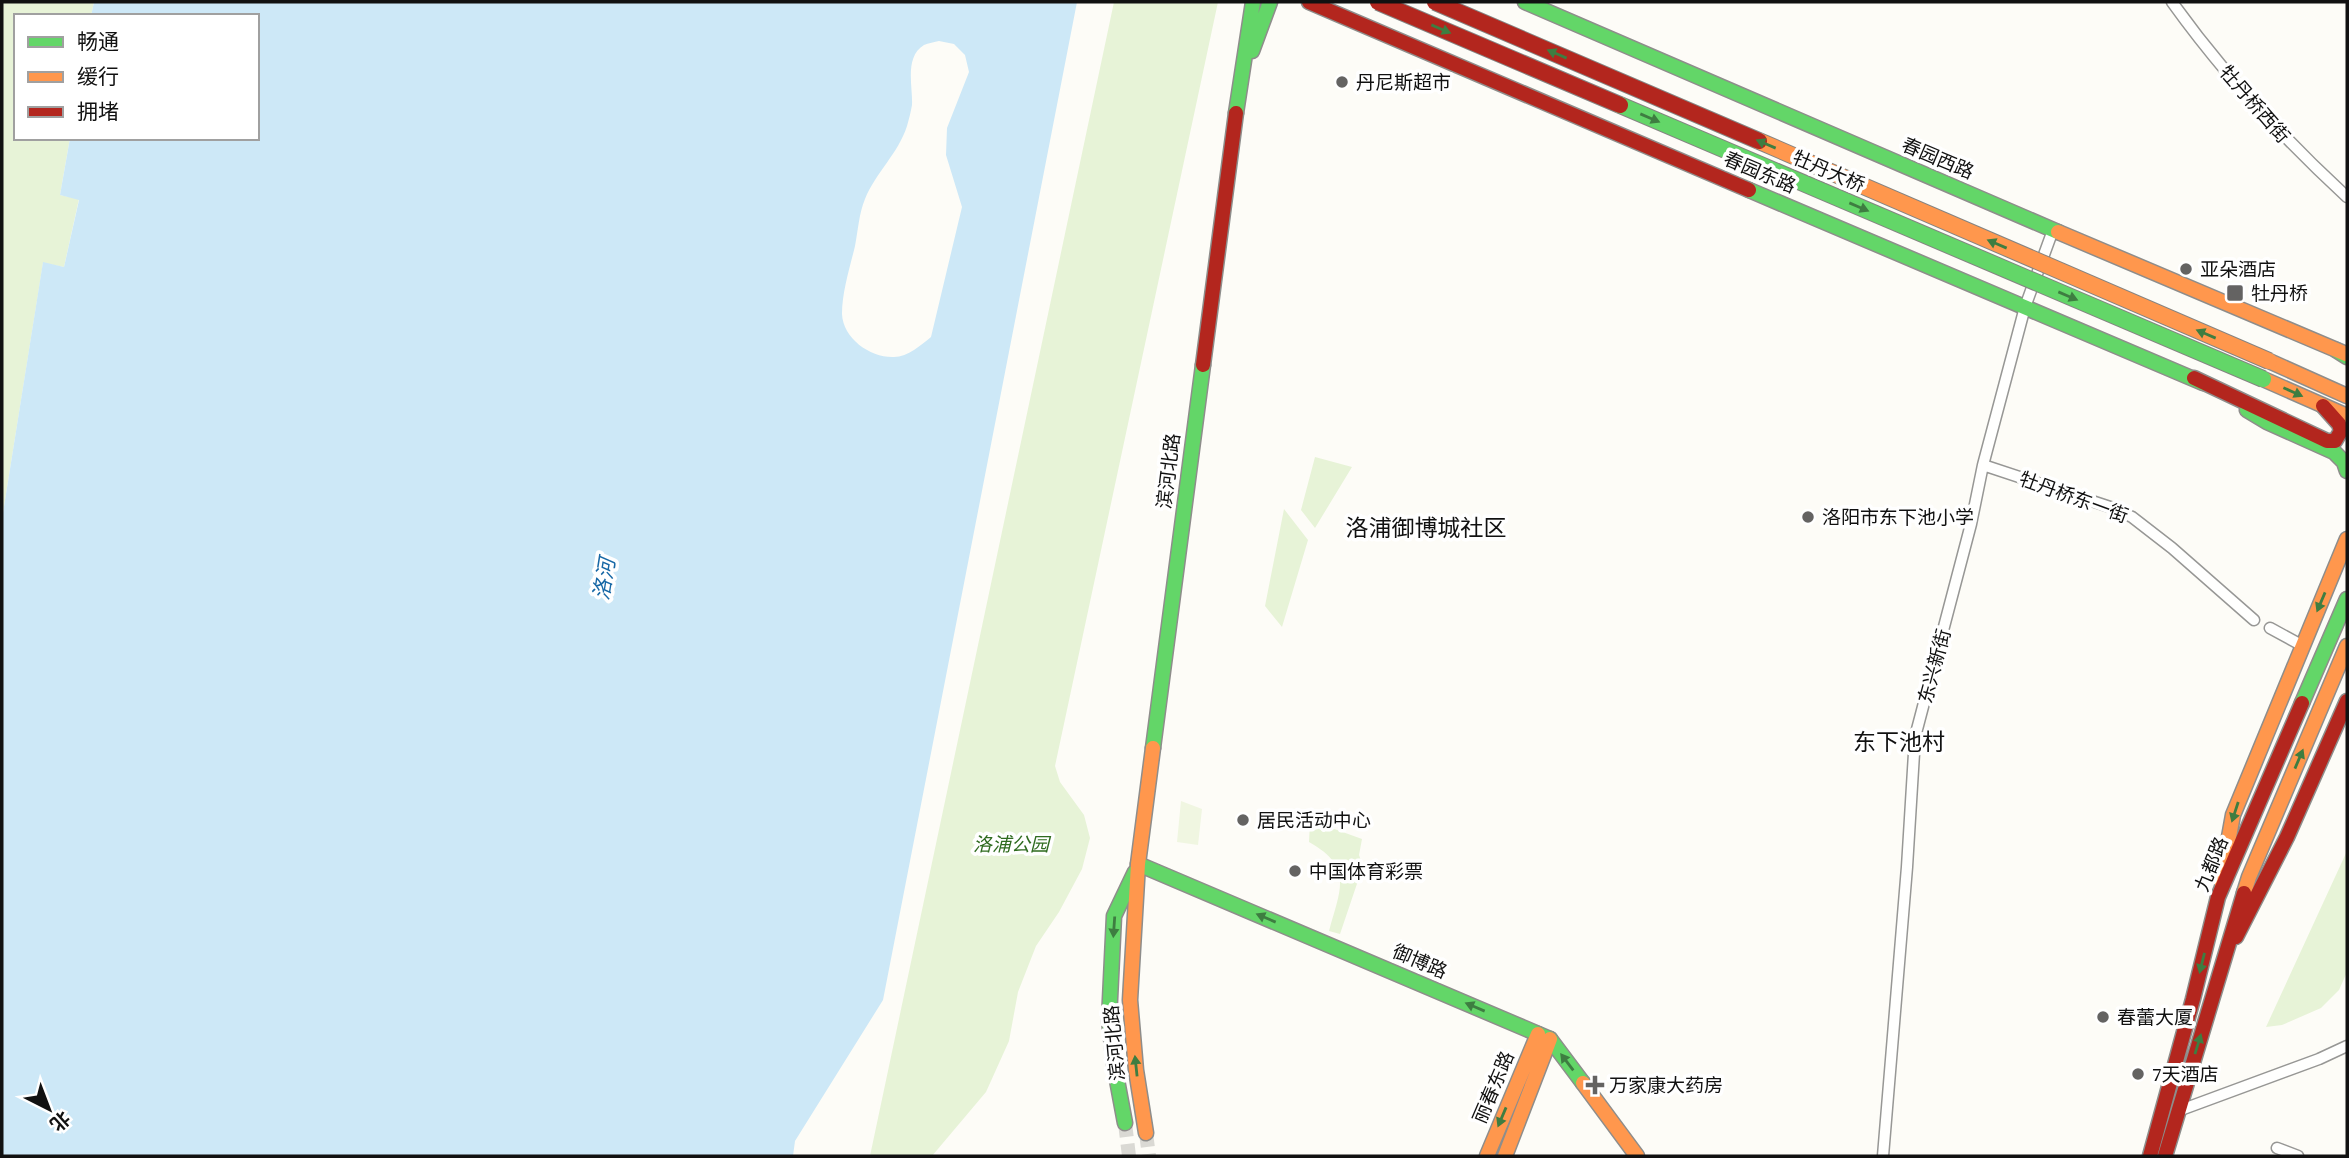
<svg xmlns="http://www.w3.org/2000/svg" width="2349" height="1158" font-family="'Source Serif 4','Noto Sans SC',serif">
  <style>
    .green { fill: #e7f3d7 }
    .pitch { fill: #f0f6e1 }
    .water { fill: #cde8f7; fill-rule: evenodd }
    .lines { fill: none; stroke-linecap: round; stroke-linejoin: round }
    .secondary-tunnel { stroke: #dad9d4; stroke-width: 14; stroke-dasharray: 14 7; stroke-linecap: butt }
    .street-casing { stroke: #979795; stroke-width: 13 }
    .fast-casing { stroke: #8e8d8b; stroke-width: 17 }
    .slow-casing { stroke: #8e8d8b; stroke-width: 17 }
    .jam-casing { stroke: #8e8d8b; stroke-width: 17 }
    .street { stroke: #fffffe; stroke-width: 10 }
    .fast { stroke: #63d668; stroke-width: 14 }
    .slow { stroke: #ff974d; stroke-width: 14 }
    .jam { stroke: #b3261e; stroke-width: 14 }
    .fast-bridge-casing { stroke: #858482; stroke-width: 18; stroke-linecap: butt }
    .slow-bridge-casing { stroke: #858482; stroke-width: 18; stroke-linecap: butt }
    .jam-bridge-casing { stroke: #858482; stroke-width: 18; stroke-linecap: butt }
    .fast-bridge { stroke: #63d668; stroke-width: 16 }
    .slow-bridge { stroke: #ff974d; stroke-width: 16 }
    .jam-bridge { stroke: #b3261e; stroke-width: 16 }
    .oneway { fill: #3e7d41 }
    .poi-dot { fill: #646362; stroke: #fff; stroke-width: 2.5 }
    .labels { text-anchor: middle; dominant-baseline: central; stroke-width: 7; stroke-linejoin: round; paint-order: stroke }
    .poi-label { font-size: 19px; fill: #111; stroke: #fff; text-anchor: start }
    .street-label { font-size: 19px; fill: #111; stroke: #fff }
    .park-label { font-size: 19px; font-style: italic; fill: #2f6b1f; stroke: #fff }
    .water-label { font-size: 21px; font-style: italic; fill: #1768a6; stroke: #fff }
    .quarter-label { font-size: 23px; fill: #111; stroke: #fff }
  </style>
  <rect width="100%" height="100%" fill="#fdfcf7"/>
  <path class="green" d="M2,2h92l-3,14h-75v122h54l-10,57 19,4 -15,68 -21,-4 -41,256z
    M1114,2h104l-163,764 5,16 24,33 6,23 -8,31 -23,43 -23,34 -18,46 -9,49 -23,51 -54,64h-62z
    M1315,457l37,10 -37,61 -14,-18z
    M1284,509l24,31 -26,87 -17,-21z
    M1315,822l47,17 -3,16 4,11 -23,68 -11,-3c11,-41 25,-64 -20,-89l1,-19z
    M2347,851v121l-8,18 -18,18 -39,17 -16,2z"/>
  <path class="pitch" d="M1181,801l21,8 -4,36 -21,-3z"/>
  <path class="water" d="M94,2h983l-194,998 -88,141 -2,15h-791v-637l41,-257 21,5 15,-67 -19,-5 10,-57h187v-122h-166zM939,41l15,3 11,11 4,17 -22,56 -1,27 16,52 -31,130c-10,8 -23,20 -37,20 -23,1 -51,-18 -52,-43 0,-22 8,-47 13,-68 3,-15 4,-33 10,-47 11,-27 33,-45 42,-73 2,-7 4,-15 5,-21 1,-18 -8,-48 12,-60 4,-2 11,-3 15,-4z"/>
  <g class="lines">
    <path class="secondary-tunnel" d="M1125,1123l4,33
      M1146,1133l3,23"/>
    <g class="street-casing">
      <path id="street" d="M2172,2c51,71 111,136 175,195
        M1983,465l127,42 22,10 40,31 82,72
        M2270,628l33,18
        M2178,1111l141,-52 28,-13
        M2277,1148l21,8
        M1883,1156l24,-289 8,-130 56,-213 12,-59 42,-158 28,-77"/>
    </g>
    <g class="fast-casing">
      <path id="fast" d="M1525,2l533,230
        M1252,51l18,-49
        M1236,113l17,-111
        M1749,190l454,193
        M2336,350l11,7
        M2247,410l20,12 67,30 10,10 3,9
        M2302,703l45,-104
        M1153,748l50,-383
        M1138,864l412,175 33,44
        M1125,1123l-11,-59 -5,-44 5,-104 21,-44"/>
    </g>
    <g class="slow-casing">
      <path id="slow" d="M2058,232l288,122
        M2269,361l78,35
        M2263,379l84,37
        M2221,881l12,-66 114,-276
        M2244,893l5,-16 98,-231
        M1583,1083l54,73
        M1146,1133l-10,-63 -6,-70 8,-136 15,-116
        M1487,1156l51,-122
        M1505,1156l45,-117"/>
    </g>
    <g class="jam-casing">
      <path id="jam" d="M1309,2l440,188
        M1203,365l33,-252
        M2194,378l133,63h8l6,-10 -2,-7 -16,-18
        M2236,937l51,-100 60,-136
        M2150,1156l43,-157 25,-102 84,-194
        M2165,1156l79,-263"/>
    </g>
    <use href="#street" class="street"/>
    <use href="#fast" class="fast"/>
    <use href="#slow" class="slow"/>
    <use href="#jam" class="jam"/>
    <g class="fast-bridge-casing">
      <path id="fast-bridge" d="M1620,105l643,274"/>
    </g>
    <g class="slow-bridge-casing">
      <path id="slow-bridge" d="M1759,141l510,220"/>
    </g>
    <g class="jam-bridge-casing">
      <path id="jam-bridge" d="M1378,2l242,103
        M1435,2l324,139"/>
    </g>
    <use href="#fast-bridge" class="fast-bridge"/>
    <use href="#slow-bridge" class="slow-bridge"/>
    <use href="#jam-bridge" class="jam-bridge"/>
  </g>
  <defs><path id="oneway-solid" d="M-6-.8H1V-3.2L6.5 0L1 3.2V.8H-6Z" transform="scale(1.75)"/></defs>
  <g class="oneway">
    <use href="#oneway-solid" transform="translate(1441 29) rotate(23)"/>
    <use href="#oneway-solid" transform="translate(1557 54) rotate(-157)"/>
    <use href="#oneway-solid" transform="translate(1650 118) rotate(23)"/>
    <use href="#oneway-solid" transform="translate(1766 144) rotate(-157)"/>
    <use href="#oneway-solid" transform="translate(1859 207) rotate(23)"/>
    <use href="#oneway-solid" transform="translate(1997 244) rotate(-157)"/>
    <use href="#oneway-solid" transform="translate(2068 296) rotate(23)"/>
    <use href="#oneway-solid" transform="translate(2206 334) rotate(-157)"/>
    <use href="#oneway-solid" transform="translate(2293 392) rotate(24)"/>
    <use href="#oneway-solid" transform="translate(2321 602) rotate(113)"/>
    <use href="#oneway-solid" transform="translate(2299 759) rotate(-67)"/>
    <use href="#oneway-solid" transform="translate(2235 812) rotate(108)"/>
    <use href="#oneway-solid" transform="translate(1266 918) rotate(-157)"/>
    <use href="#oneway-solid" transform="translate(1114 927) rotate(94)"/>
    <use href="#oneway-solid" transform="translate(2202 963) rotate(104)"/>
    <use href="#oneway-solid" transform="translate(1475 1007) rotate(-157)"/>
    <use href="#oneway-solid" transform="translate(2198 1044) rotate(-73)"/>
    <use href="#oneway-solid" transform="translate(1567 1062) rotate(-127)"/>
    <use href="#oneway-solid" transform="translate(1136 1066) rotate(-96)"/>
    <use href="#oneway-solid" transform="translate(1502 1117) rotate(113)"/>
  </g>
  <g class="poi-dot">
    <circle cx="1342" cy="82" r="7"/>
    <circle cx="2186" cy="269" r="7"/>
    <rect x="2226" y="284" width="18" height="18" rx="3.5"/>
    <circle cx="1808" cy="517" r="7"/>
    <circle cx="1243" cy="820" r="7"/>
    <circle cx="1295" cy="871" r="7"/>
    <circle cx="2103" cy="1017" r="7"/>
    <circle cx="2138" cy="1074" r="7"/>
    <path d="M1591.5 1074.5h7v7h7v7h-7v7h-7v-7h-7v-7h7z"/>
  </g>
  <g class="labels">
    <g class="poi-label">
      <text x="1356" y="82">丹尼斯超市</text>
      <text x="2200" y="269">亚朵酒店</text>
      <text x="2251" y="293">牡丹桥</text>
      <text x="1822" y="517">洛阳市东下池小学</text>
      <text x="1257" y="820">居民活动中心</text>
      <text x="1309" y="871">中国体育彩票</text>
      <text x="2117" y="1017">春蕾大厦</text>
      <text x="2152" y="1074">7天酒店</text>
      <text x="1609" y="1085">万家康大药房</text>
    </g>
    <g class="street-label">
      <text transform="translate(2255 104) rotate(49)">牡丹桥西街</text>
      <text transform="translate(1938 158) rotate(23)">春园西路</text>
      <text transform="translate(1829 171) rotate(23)">牡丹大桥</text>
      <text transform="translate(1760 172) rotate(23)">春园东路</text>
      <text transform="translate(1168 471) rotate(-83)">滨河北路</text>
      <text transform="translate(2074 497) rotate(20)">牡丹桥东一街</text>
      <text transform="translate(1934 666) rotate(-75)">东兴新街</text>
      <text transform="translate(2211 864) rotate(-68)">九都路</text>
      <text transform="translate(1420 961) rotate(23)">御博路</text>
      <text transform="translate(1114 1043) rotate(-95)">滨河北路</text>
      <text transform="translate(1493 1087) rotate(-67)">丽春东路</text>
    </g>
    <g class="park-label">
      <text x="1011" y="844">洛浦公园</text>
    </g>
    <g class="water-label">
      <text transform="translate(604 579) rotate(-81)">洛河</text>
    </g>
    <g class="quarter-label">
      <text x="1426" y="528">洛浦御博城社区</text>
      <text x="1899" y="742">东下池村</text>
    </g>
  </g>
  <rect width="2349" height="1158" fill="none" stroke="#111111" stroke-width="7"/>
  <rect x="14" y="14" width="245" height="126" fill="#ffffff" stroke="#a0a0a0" stroke-width="2"/>
  <rect x="28" y="37" width="35" height="10" fill="#63d668" stroke="#a0a0a0" stroke-width="2"/>
  <text x="77" y="49" font-size="21" fill="#111111">畅通</text>
  <rect x="28" y="72" width="35" height="10" fill="#ff974d" stroke="#a0a0a0" stroke-width="2"/>
  <text x="77" y="84" font-size="21" fill="#111111">缓行</text>
  <rect x="28" y="107" width="35" height="10" fill="#b3261e" stroke="#a0a0a0" stroke-width="2"/>
  <text x="77" y="119" font-size="21" fill="#111111">拥堵</text>
  <g transform="translate(49 1109) rotate(138)" stroke="#ffffff" stroke-width="5" paint-order="stroke">
  <path d="M0-5L12 26L0 18L-12 26Z" fill="#111111"/>
  <text y="-10" font-size="19" font-weight="bold" text-anchor="middle" fill="#111111">北</text>
  </g>
</svg>
